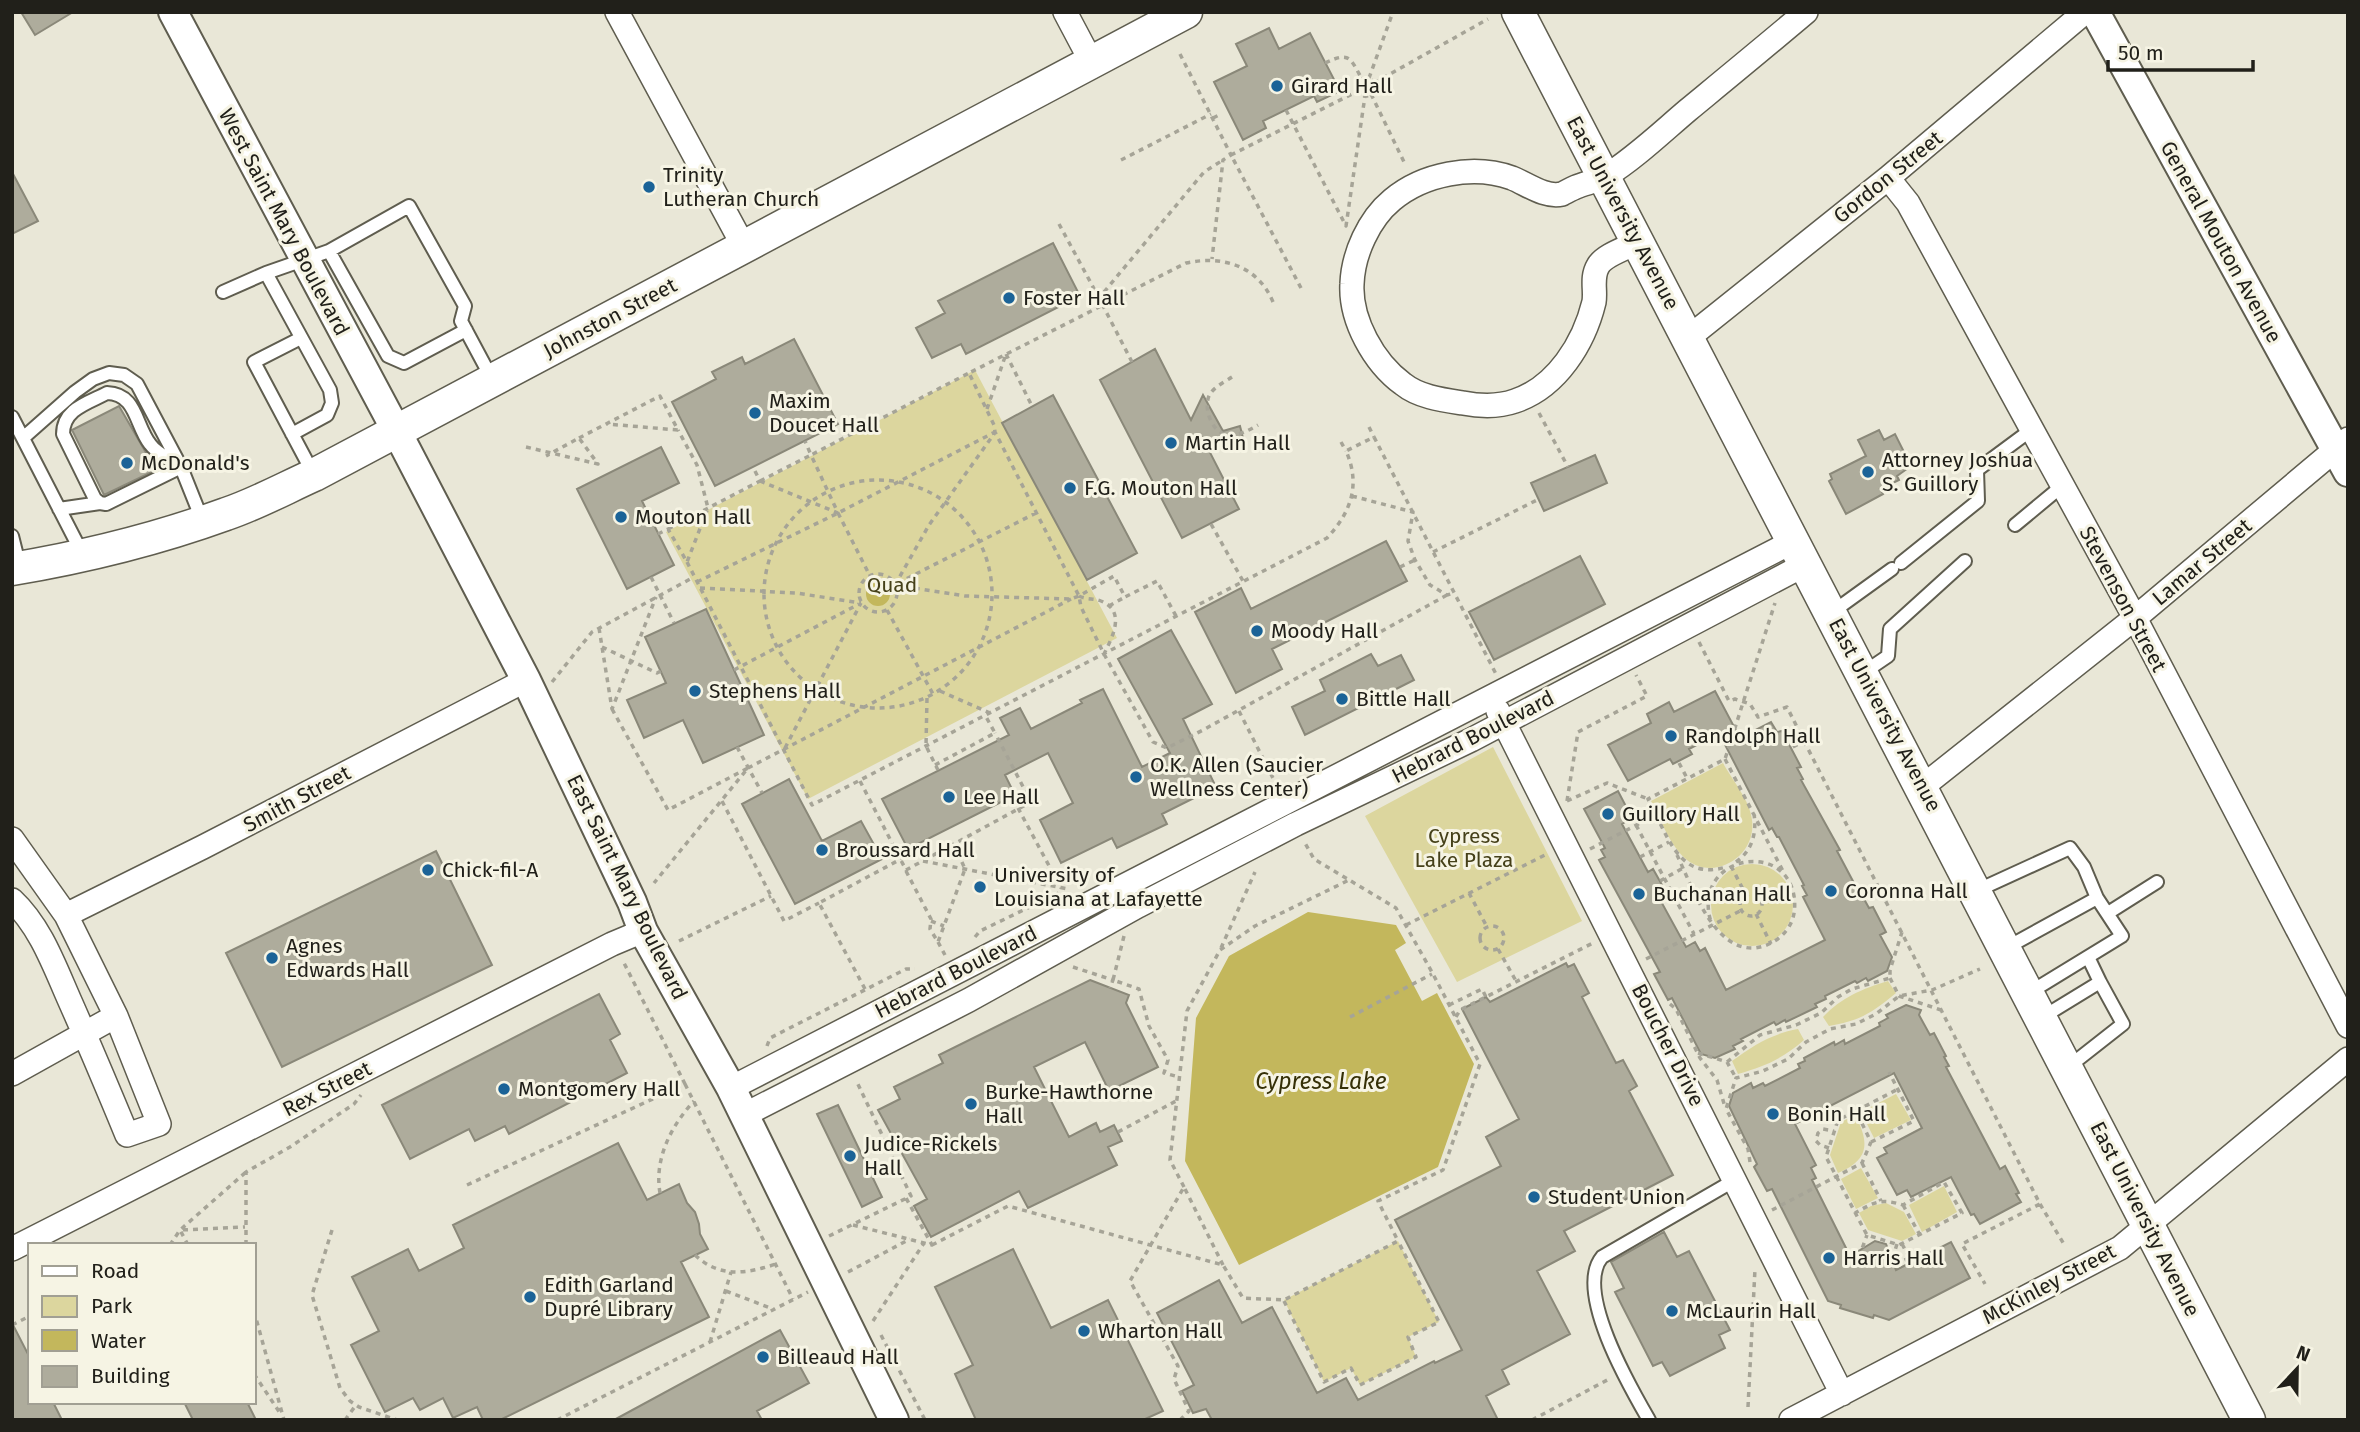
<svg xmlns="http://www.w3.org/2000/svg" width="2360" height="1432" font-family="'Fira Sans',sans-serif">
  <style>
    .green { fill: #dcd69e }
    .water { fill: #c3b75c }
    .building { fill: #aeac9c; stroke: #8a8879; stroke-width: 2 }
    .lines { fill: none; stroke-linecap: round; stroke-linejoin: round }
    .service-casing { stroke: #5f5d4f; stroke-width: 16 }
    .minor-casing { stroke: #5f5d4f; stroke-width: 26 }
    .tertiary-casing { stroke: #5f5d4f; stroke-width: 32 }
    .secondary-casing { stroke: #5f5d4f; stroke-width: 35 }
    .path { stroke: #a6a497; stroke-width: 3.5; stroke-dasharray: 5 5; stroke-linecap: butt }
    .service { stroke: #fff; stroke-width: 12 }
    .minor { stroke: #fff; stroke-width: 23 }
    .tertiary { stroke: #fff; stroke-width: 28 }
    .secondary { stroke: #fff; stroke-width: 32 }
    .poi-dot { fill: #1b6397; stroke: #f6f4e4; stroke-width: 2.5 }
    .labels { text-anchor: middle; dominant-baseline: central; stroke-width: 6; stroke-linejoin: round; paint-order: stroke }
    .poi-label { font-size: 21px; fill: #21201a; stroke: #f6f4e4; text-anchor: start }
    .street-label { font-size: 21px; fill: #21201a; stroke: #f6f4e4 }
    .park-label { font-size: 21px; fill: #454019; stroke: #f6f4e4 }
    .water-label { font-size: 23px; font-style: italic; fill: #353007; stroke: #f6f4e4 }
  </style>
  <rect width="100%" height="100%" fill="#e9e7d7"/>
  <path class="green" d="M975,370l142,268 -309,161 -142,-267z
    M1493,747l89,174 -125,61 -92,-166z
    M1723,763c9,17 27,37 29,57 5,35 -36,62 -65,40 -17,-14 -26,-40 -36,-59z
    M1711 905a41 41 0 1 1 82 0a41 41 0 1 1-82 0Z
    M1888,981l8,12c-24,20 -37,28 -67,33l-6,-9c19,-20 39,-28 65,-36z
    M1798,1029l6,11c-22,19 -38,26 -66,34l-6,-13c22,-16 39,-27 66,-32z
    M1896,1094l15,26 -37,18 -13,-26z
    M1855,1115c15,28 14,45 -17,58l-8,-18 11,-33z
    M1861,1168l17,30 -22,11 -15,-30z
    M1944,1186l13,26 -35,20 -13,-27z
    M1886,1203l18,9 12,22 -14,7 -34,-11 -9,-17 12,-7z
    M1398,1241l41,81 -31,15 8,20 -56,28 -9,-17 -27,14 -40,-82z"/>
  <path class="water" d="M866 594a12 12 0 1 1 24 0a12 12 0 1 1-24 0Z
    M1308,912l88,13 10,18 -11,7 27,51 15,-8 37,71 -36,103 -199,98 -54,-104 11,-143 33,-62z"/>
  <path class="building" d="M21,12h52l-38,23z
    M1269,28l10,21 31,-16 30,58 -23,11 -3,-6 -51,25 3,7 -23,12 -29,-58 33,-16 -11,-22z
    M12,172l26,49 -26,13z
    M1053,243l27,53 -114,58 -5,-10 -29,14 -16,-30 29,-15 -7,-12z
    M794,339l44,85 -123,62 -43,-84 44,-23 -4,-7 30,-15 3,7z
    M1155,349l36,71 12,-25 20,36 17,-5 4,16 -9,2 -33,-7 37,72 -57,29 -82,-158z
    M1053,395l84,158 -50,27 -85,-157z
    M119,406l37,64 -52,25 -32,-65z
    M1879,430l5,10 11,-6 16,32 -14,10 2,4 -19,9 3,5 -37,20 -17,-33 3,-2 -2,-5 36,-18 -8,-16z
    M661,447l18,36 -37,18 32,64 -47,24 -50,-100z
    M1595,455l12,28 -63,28 -13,-28z
    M1386,541l21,40 -135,68 10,20 -46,24 -41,-81 46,-24 10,21z
    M1580,556l25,48 -111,56 -25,-48z
    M706,609l58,126 -61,28 -20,-43 -39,18 -17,-38 39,-17 -21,-46z
    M1171,630l41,74 -29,15 33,68 -54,27 5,10 -50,24 -5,-10 -51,25 -21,-43 33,-17 -25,-50 -43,22 10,20 -107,54 -26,-50 127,-64 -9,-17 20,-10 11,21 51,-26 -2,-3 23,-11 39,78 28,-14 -52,-94z
    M1371,654l7,12 23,-11 13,25 -109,55 -13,-28 33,-16 -5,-11z
    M1715,691l25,47 31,-16 6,10 5,-1 19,36 -4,1 6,11 -2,1 39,70 -3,1 26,49 1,-1 5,9 4,-1 13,25 -6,3 12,22 -5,14 -19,10 -2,-3 -9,5 -2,-2 -30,15 1,3 -11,5 2,3 -31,15 -1,-2 -9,5 -2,-3 -33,17 2,2 -10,5 2,3 -20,9 -14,-4 -29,-56 -4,2 -14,-26 6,-2 -61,-112 6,-3 -4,-7 4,-2 -21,-39 34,-18 14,27 -10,6 26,48 5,-3 13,23 -8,4 28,51 9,-5 5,9 5,-3 21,42 99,-50 -22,-43 4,-2 -5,-9 2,-1 -25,-48h-2l-5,-9 -3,2 -50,-97 -30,16 3,5 -19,10 -3,-5 -42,22 -20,-36 43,-22 -4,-9 22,-12 5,10z
    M789,779l33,62 39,-20 21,38 -87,45 -53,-100z
    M436,851l56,114 -210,102 -56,-114z
    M1566,963l2,4 6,-3 15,29 -7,4 34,66 7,-3 14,26 -8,5 44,84 -109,56 11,20 -38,20 33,63 -68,36 7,14 -23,12 12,24h-286l-6,-11 -13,4 -11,-22 12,-6 -37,-72 62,-33 23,43 30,-16 45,86 29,-15 12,22 76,-39 1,2 27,-13 -67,-130 106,-54 -15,-29 33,-18 -57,-110 24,-12 4,5z
    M1090,980l39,15 -3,8 32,64 -49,24 -24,-49 -51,25 35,70 27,-14 4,9 14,-7 8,16 -14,6 9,18 -89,43 -9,-17 -88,46 -17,-31 13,-7 -49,-89 22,-11 -6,-12 49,-24 -4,-8z
    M599,994l21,40 -10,6 17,33 -118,61 -4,-8 -30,15 -6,-12 -59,30 -28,-54z
    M1906,1005l15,5 -2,5 11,20 4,-2 12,23 -2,1 5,9 -3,1 54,102 5,-3 14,27 -3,1 5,8 -41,22 -6,-10 -3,1 -20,-38 -40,20 -4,-7 -10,5 -20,-37 10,-5 -3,-5 38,-20 -28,-55 -99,51 21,41 -5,3 5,10 -4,2 38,76 25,-15 11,3 10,26 55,-28 19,36 -81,42 -15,-5 -1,3 -33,-10 1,-3 -13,-4 -56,-112 -5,2 -13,-24 3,-3 -28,-58 4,-13 18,-10 2,5 10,-5 2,3 35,-18 -2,-4 7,-3 -1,-3 30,-16 1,3 9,-5 1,4 35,-18 -1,-3 9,-5 -2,-3z
    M838,1105l44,92 -20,10 -45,-93z
    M618,1143l29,57 32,-16 8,19 8,9 4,12 1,10 8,15 -27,13 28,55 -209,103h-17l-6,-13 -24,11 -10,-20 -23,12 -7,-12 -28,14 -34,-67 28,-14 -27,-54 56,-28 11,22 45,-23 -11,-23z
    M1664,1232l13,25 12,-6 41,79 -11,5 6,13 -55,28 -8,-14 -9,4 -38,-74 9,-4 -13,-26z
    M1013,1249l38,79 57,-28 55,111 -20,9h-167l-21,-46 18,-9 -38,-78z
    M12,1323l18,35v44h23l9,18h-50z
    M780,1330l29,53 -52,28 5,9h-148z
    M184,1402h63l9,18h-63z"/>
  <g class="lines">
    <g class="service-casing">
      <path id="service" d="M329,251l59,105 16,7 62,-33
        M223,292l43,-19
        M301,338l-47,24 60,113
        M107,393c30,1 28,32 43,51 6,9 21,16 31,23l-75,37 -6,-1 -5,-4 -32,-65c0,-25 25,-31 44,-41z
        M12,417l70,136
        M292,434l35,-19 5,-12 -2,-13 -64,-117 63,-22 80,-45 56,100 -4,15 31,58
        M23,438l52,-46 18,-13 16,-6 15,2 13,9 44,83 22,55
        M59,509l41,-6
        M2015,525l47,-39
        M12,536l8,32
        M1901,563l77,-62 -1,-31 54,-40
        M1831,613l61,-44
        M1863,673l25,-17 2,-27 75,-68
        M1976,891l94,-43 14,19 13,31 25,38 -93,57
        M2108,913l49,-31
        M2006,948l91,-50
        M2088,957l12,25
        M2041,1018l59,-36 23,42 -56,44
        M1649,1420c-19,-33 -75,-129 -47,-163l133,-77"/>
    </g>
    <g class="minor-casing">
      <path id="minor" d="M617,12l127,235
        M1065,12l27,51
        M1888,178l20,25 227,415 213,408
        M1638,242c-11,6 -34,13 -40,24 -7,12 -2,24 -4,36 -10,41 -37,85 -79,99 -17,6 -36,5 -52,2 -20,-3 -44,-6 -60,-19 -29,-21 -53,-64 -51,-100 1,-30 17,-65 40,-84 31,-26 81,-36 120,-22 15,6 33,20 50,16 4,-2 9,-5 14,-7 10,-4 21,-6 30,-11 29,-18 56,-44 82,-66 40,-33 79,-65 118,-98
        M1688,338l200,-160 197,-166
        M1498,711l344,683
        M1922,787l213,-169 213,-179
        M12,839l54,76 50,101 43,108 -32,11c-19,-46 -38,-91 -58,-136 -15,-34 -29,-73 -57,-99
        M66,915l137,-68 323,-167
        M12,1074l104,-58
        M731,1088l1063,-547
        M744,1115l225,-115 169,-94 158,-82 175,-84 335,-176
        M12,1249l600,-305 31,-13
        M1791,1420l329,-172 228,-189"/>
    </g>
    <g class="tertiary-casing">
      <path id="tertiary" d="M173,12l223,418 130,250 106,222 11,29 88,157 163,332
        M2095,12l253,460"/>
    </g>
    <g class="secondary-casing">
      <path id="secondary" d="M1518,12l731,1408
        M12,569c72,-12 145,-30 214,-55 30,-10 59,-26 88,-39l872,-463"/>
    </g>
    <path class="path" d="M1180,54l51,101 -8,5 -11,99
      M1325,63c25,-12 25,-5 37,16
      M1369,78l24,-66
      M1357 87a9 9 0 1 1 18 0a9 9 0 1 1-18 0Z
      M1374,83l114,-64
      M1371,94l35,72
      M1286,110l60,116 19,-130
      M1213,118l8,-4
      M1121,160l90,-46
      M1059,224l40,74
      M1301,288l-70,-133 127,-64
      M1273,302c-15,-36 -50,-47 -87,-39l-217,110 25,52 1,7 84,164 2,11 23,47 49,88 14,6 36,-18 244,-135
      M1006,354l26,52
      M1132,362l-33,-64 105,-126 19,-12
      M1232,377c-8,5 -22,12 -24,22 -2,7 0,16 3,22 11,22 30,14 47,4
      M987,409l19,-55
      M1539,413l29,54
      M1369,427l5,10
      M579,438l81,-42 18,34 -71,-6
      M1341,442l5,9
      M526,447l72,17 -19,-26 -33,18
      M764 594a114 114 0 1 1 228 0a114 114 0 1 1-228 0Z
      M760,481l78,32 -27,-58 158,-82
      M760,481l51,-26 -6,-14
      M1352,496l61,16 -5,29 7,19 15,25 17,10 7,-2
      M838,513l32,63
      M1211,524l32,57
      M668,529l92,-48 -7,-14
      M658,534l10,-5 19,33 21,-54 -11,-43 -19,-35
      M1433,552l106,-53
      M687,562l125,243 515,-267c24,-26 34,-53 19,-87l28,-14 122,237
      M1400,567l15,-7
      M859 593a19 19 0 1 1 38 0a19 19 0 1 1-38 0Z
      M651,577l23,46
      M697,582l141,-69 157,-81
      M898,583l138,-70
      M895,585l70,11 106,3 8,-3 35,-20 11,21 32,-16 19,35
      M895,585l34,-60 65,-91
      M700,588l96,5 65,10
      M1079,596c8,4 15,2 22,5 25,10 12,35 3,53
      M1109,606l16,-9
      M887,610l46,84
      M599,628l13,81 44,-112
      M1699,642l30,59 6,-2 15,5 8,13 29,-10 17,34 -13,7
      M602,647l55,26 4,-2
      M734,670l125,-66
      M552,682l40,-50 102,-55
      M940,691l50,22
      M927,698l-1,48 12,24
      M612,709l56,101 80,-42 -94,115
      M1239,711l38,75
      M1804,741l236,463 -78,40 23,40
      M737,747l25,46
      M785,748l76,-145
      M1725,759l59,114
      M1679,763l8,15
      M935,765l60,-32 -10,-18
      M748,768l323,-169
      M860,781l46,89 125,-68 -36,-69
      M722,801l62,120 35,-18
      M1567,801l11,-69 69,-36 -11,-21
      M1567,801l40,-18 41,16
      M1018,808l43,80
      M1656,815c15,30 28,65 70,52
      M1636,825l58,109
      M1590,849l66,-34 -8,-16 77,-40 50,-156
      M1677,855c15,31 36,95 77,93 12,-1 24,-7 32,-17 8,-10 10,-22 8,-35 -10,-59 -106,-38 -82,29
      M1640,857l29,-15
      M923,861l145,28
      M1736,862c16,-11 21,-29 18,-48
      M1731,866l15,29
      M906,871l25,48 -1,10 8,13 27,-73 -11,-25
      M1660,881l23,-13
      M1469,893l18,34
      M1740 905a11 11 0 1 1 22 0a11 11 0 1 1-22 0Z
      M1761,900l28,-16
      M1756,914l15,30
      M931,921l13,5
      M1406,925l141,-71
      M1480 938a12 12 0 1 1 24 0a12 12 0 1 1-24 0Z
      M1124,936l-11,44 26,9 10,37 19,34 -4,13 15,4
      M975,937l5,-6 81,-39
      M679,941l92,-45
      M938,942l7,13
      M1221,948l34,-76
      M1498,949l18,32
      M1646,959l96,-49
      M1073,967l40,13 -3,8
      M1890,978l9,18 42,14
      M865,989l-46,-86 82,-44
      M1670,1004l6,5 24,49 17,22 8,27
      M1449,1005l33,-16 4,8
      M1350,1017l82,-43
      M1456,1017l4,-7 133,-67
      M767,1046l3,-8 136,-69h9
      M1698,1053l29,9 9,16
      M1727,1062l33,-27 36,-10 25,-12 17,-16 14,-8 38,-11v-8l12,-38
      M685,1084l108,215
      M1856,1111l42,-22
      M1118,1132l58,-31
      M1871,1142l43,-21 -25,-49
      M1829,1148l-9,-3 -4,-4 2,-8 5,-4 11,2
      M1750,1162l-2,-13 -22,-40 10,-31 27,-7 25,-12 18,-17 24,-13 26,-5 20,-10 23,-18 33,-6 48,-21
      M1862,1163l19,38
      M467,1185l218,-101 -62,-123
      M1184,1187l-14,-27 17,-149 33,-61 35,-24 94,-46
      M660,1193c-6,-34 11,-67 34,-92
      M2040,1204l25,42
      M1903,1205l17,30
      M1772,1210l90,-47 9,-21 -15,-31 -18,9 -12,37c14,26 27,52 41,78l32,10 63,-32 -18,-31 -41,23c-23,-7 -28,-3 -48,8
      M853,1225l79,20 -26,-47
      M332,1230l-20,65 28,93 10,13 9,6 38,13
      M829,1236l82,-40 -55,-116
      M1897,1244l-7,23 19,-9
      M1902,1244l10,18
      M170,1245l10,-15 66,-58
      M188,1245l-8,-15 65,-3
      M246,1245v-73l44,-25 64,-43 7,-9
      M932,1245l76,-39 215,59 20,33 41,2 114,-59 -20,-40 65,-31 37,-106 -47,-90 -37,-66 -82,-49 -9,-16
      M695,1255c24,23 51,19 81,9
      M1859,1257l8,-22
      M848,1272l62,-33
      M726,1291l47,18
      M1284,1301l40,81 27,-14 9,17 56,-28 -8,-20 31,-15 -41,-81
      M254,1311l30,109
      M873,1321l51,-78
      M12,1325l18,-9
      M881,1335l44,85
      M710,1342l21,-70
      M254,1374l26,39
      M1748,1407l7,-138
      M345,1420l11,-15
      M557,1420l251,-128
      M1180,1420l9,-9 -15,-32 4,-13 -48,-85 54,-94 39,78
      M1532,1420l79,-42"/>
    <use href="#service" class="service"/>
    <use href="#minor" class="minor"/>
    <use href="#tertiary" class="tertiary"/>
    <use href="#secondary" class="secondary"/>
  </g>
  <g class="poi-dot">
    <circle cx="1277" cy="86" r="7"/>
    <circle cx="649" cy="187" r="7"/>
    <circle cx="1009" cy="298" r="7"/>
    <circle cx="755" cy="413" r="7"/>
    <circle cx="1171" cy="443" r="7"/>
    <circle cx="127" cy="463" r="7"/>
    <circle cx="1868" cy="472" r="7"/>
    <circle cx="1070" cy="488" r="7"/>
    <circle cx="621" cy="517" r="7"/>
    <circle cx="1257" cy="631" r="7"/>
    <circle cx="695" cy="691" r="7"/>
    <circle cx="1342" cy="699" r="7"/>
    <circle cx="1671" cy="736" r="7"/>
    <circle cx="1136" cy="777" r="7"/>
    <circle cx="949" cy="797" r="7"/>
    <circle cx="1608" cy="814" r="7"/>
    <circle cx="822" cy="850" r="7"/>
    <circle cx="428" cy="870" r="7"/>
    <circle cx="980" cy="887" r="7"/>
    <circle cx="1831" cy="891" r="7"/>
    <circle cx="1639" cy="894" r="7"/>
    <circle cx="272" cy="958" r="7"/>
    <circle cx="504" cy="1089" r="7"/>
    <circle cx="971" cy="1104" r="7"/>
    <circle cx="1773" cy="1114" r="7"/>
    <circle cx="850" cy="1156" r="7"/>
    <circle cx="1534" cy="1197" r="7"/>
    <circle cx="1829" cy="1258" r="7"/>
    <circle cx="530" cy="1297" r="7"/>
    <circle cx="1672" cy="1311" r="7"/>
    <circle cx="1084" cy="1331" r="7"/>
    <circle cx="763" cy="1357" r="7"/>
  </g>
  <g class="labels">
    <g class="poi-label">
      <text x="1291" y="86">Girard Hall</text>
      <text x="663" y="175">Trinity<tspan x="663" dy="24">Lutheran Church</tspan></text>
      <text x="1023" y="298">Foster Hall</text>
      <text x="769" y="401">Maxim<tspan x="769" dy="24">Doucet Hall</tspan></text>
      <text x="1185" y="443">Martin Hall</text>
      <text x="1882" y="460">Attorney Joshua<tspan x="1882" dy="24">S. Guillory</tspan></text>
      <text x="141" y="463">McDonald's</text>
      <text x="1084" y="488">F.G. Mouton Hall</text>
      <text x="635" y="517">Mouton Hall</text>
      <text x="1271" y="631">Moody Hall</text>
      <text x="709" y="691">Stephens Hall</text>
      <text x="1356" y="699">Bittle Hall</text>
      <text x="1685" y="736">Randolph Hall</text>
      <text x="1150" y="765">O.K. Allen (Saucier<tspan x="1150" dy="24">Wellness Center)</tspan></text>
      <text x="963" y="797">Lee Hall</text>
      <text x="1622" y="814">Guillory Hall</text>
      <text x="836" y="850">Broussard Hall</text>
      <text x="442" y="870">Chick-fil-A</text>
      <text x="994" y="875">University of<tspan x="994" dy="24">Louisiana at Lafayette</tspan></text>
      <text x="1845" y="891">Coronna Hall</text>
      <text x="1653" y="894">Buchanan Hall</text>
      <text x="286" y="946">Agnes<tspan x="286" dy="24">Edwards Hall</tspan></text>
      <text x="518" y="1089">Montgomery Hall</text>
      <text x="985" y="1092">Burke-Hawthorne<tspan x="985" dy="24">Hall</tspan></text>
      <text x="1787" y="1114">Bonin Hall</text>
      <text x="864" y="1144">Judice-Rickels<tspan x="864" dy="24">Hall</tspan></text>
      <text x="1548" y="1197">Student Union</text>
      <text x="1843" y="1258">Harris Hall</text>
      <text x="544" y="1285">Edith Garland<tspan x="544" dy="24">Dupré Library</tspan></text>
      <text x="1686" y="1311">McLaurin Hall</text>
      <text x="1098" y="1331">Wharton Hall</text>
      <text x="777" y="1357">Billeaud Hall</text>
    </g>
    <g class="street-label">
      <text transform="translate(1888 177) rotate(-39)">Gordon Street</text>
      <text transform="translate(1623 213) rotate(62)">East University Avenue</text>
      <text transform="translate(284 222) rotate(62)">West Saint Mary Boulevard</text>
      <text transform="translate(2221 242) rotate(61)">General Mouton Avenue</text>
      <text transform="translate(610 318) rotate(-28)">Johnston Street</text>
      <text transform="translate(2202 562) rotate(-40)">Lamar Street</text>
      <text transform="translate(2123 599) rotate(62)">Stevenson Street</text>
      <text transform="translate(1885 715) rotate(62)">East University Avenue</text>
      <text transform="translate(1473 737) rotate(-27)">Hebrard Boulevard</text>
      <text transform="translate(297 799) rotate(-28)">Smith Street</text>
      <text transform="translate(627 887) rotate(64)">East Saint Mary Boulevard</text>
      <text transform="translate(956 972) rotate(-27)">Hebrard Boulevard</text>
      <text transform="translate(1668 1045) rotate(63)">Boucher Drive</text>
      <text transform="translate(327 1089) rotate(-27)">Rex Street</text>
      <text transform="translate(2145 1219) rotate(63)">East University Avenue</text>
      <text transform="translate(2049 1284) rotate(-28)">McKinley Street</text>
    </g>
    <g class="park-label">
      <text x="892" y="585">Quad</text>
      <text x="1464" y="836">Cypress<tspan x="1464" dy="24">Lake Plaza</tspan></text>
    </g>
    <g class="water-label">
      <text x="1321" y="1081">Cypress Lake</text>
    </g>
  </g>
  <rect width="2360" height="1432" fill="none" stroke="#21201a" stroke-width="28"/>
  <rect x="28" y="1243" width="228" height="161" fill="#f6f4e4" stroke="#a19f93" stroke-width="2"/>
  <rect x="42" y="1266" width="35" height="10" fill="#ffffff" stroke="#a19f93" stroke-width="2"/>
  <text x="91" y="1278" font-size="21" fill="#21201a">Road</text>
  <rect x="42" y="1296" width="35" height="21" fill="#dcd69e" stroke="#a19f93" stroke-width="2"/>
  <text x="91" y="1313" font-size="21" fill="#21201a">Park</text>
  <rect x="42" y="1330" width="35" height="21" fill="#c3b75c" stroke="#a19f93" stroke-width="2"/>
  <text x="91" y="1348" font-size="21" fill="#21201a">Water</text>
  <rect x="42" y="1366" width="35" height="21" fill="#aeac9c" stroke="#a19f93" stroke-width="2"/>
  <text x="91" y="1383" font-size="21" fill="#21201a">Building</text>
  <g transform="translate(2297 1369) rotate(22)" stroke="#f6f4e4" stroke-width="5" paint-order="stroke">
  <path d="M0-5L12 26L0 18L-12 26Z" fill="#21201a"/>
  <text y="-10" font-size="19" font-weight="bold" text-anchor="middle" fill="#21201a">N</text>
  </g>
  <path d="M2108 60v10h145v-10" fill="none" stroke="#21201a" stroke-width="3.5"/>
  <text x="2118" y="60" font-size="21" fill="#21201a" stroke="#f6f4e4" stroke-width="5" paint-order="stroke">50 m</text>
</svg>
